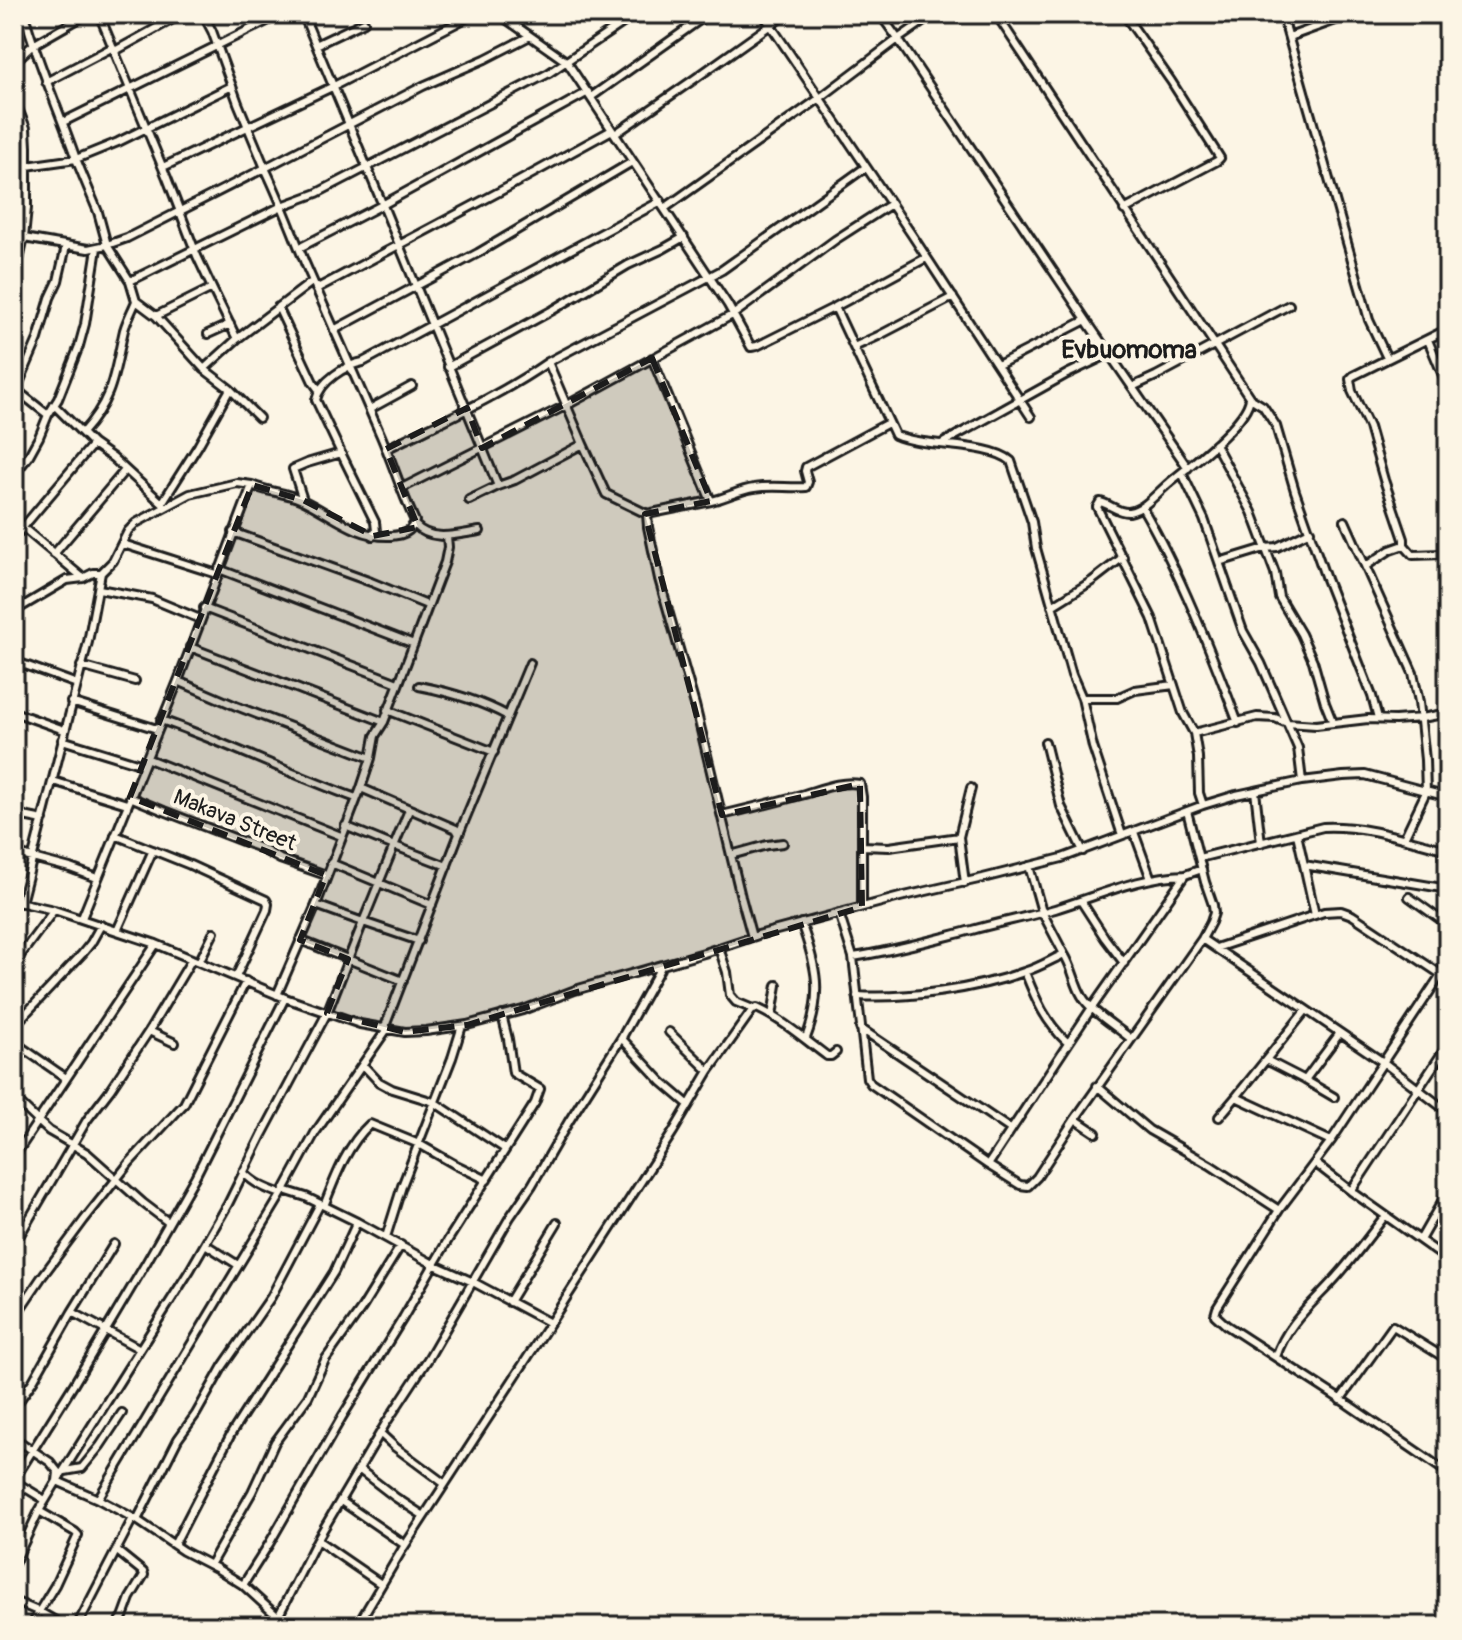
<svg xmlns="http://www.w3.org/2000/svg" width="1462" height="1640" font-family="Pangolin,sans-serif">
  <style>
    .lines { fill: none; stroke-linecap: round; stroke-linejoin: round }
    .minor-casing { stroke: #1c1c1c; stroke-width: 12 }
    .minor { stroke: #fcf5e5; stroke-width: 6 }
    .marked { fill: #1c1c1c; fill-opacity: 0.2; stroke: #1c1c1c; stroke-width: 6; stroke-dasharray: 16 10; stroke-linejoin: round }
    .labels { text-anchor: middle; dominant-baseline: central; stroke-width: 8; stroke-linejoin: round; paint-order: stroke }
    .street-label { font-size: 22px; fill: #1c1c1c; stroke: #fcf5e5 }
    .quarter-label { font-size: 26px; font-weight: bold; fill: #1c1c1c; stroke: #fcf5e5 }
  </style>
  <rect width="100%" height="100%" fill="#fcf5e5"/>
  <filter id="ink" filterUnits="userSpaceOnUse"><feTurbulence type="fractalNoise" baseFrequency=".0125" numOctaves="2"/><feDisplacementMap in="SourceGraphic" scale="16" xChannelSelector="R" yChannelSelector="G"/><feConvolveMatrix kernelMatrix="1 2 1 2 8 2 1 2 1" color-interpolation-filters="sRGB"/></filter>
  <g filter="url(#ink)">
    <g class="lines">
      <g class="minor-casing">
        <path id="minor" d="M24,14c14,50 35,96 52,145l42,-17 114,-56
          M99,14l68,164 30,78 15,32 -56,28
          M203,14l9,17 26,72 27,65 158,-82 62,-27 45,-23
          M303,14c66,157 131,314 195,472
          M499,14l68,48 161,243 23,42 6,-1 78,-39 91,-49
          M763,14l149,221 119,182
          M880,14l18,25 36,-25
          M996,14l254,384c-3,25 -61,68 -81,85 -12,10 -24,26 -40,29 -11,1 -19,-8 -29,-10l-3,5 55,111 31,95 11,20 4,24 1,36 4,12
          M1124,14l47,67 49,77 -3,3 -93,49
          M1282,14l87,306 18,38
          M1126,17l28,-3
          M1289,37l63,-23
          M316,45l48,-23
          M115,51l67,-37
          M14,62l19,-17 54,-31
          M46,82l67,-35
          M591,97l117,-83
          M14,99l12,29 1,19v61l-3,30 -10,44
          M63,122l218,-108
          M615,134l81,-56 90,-64
          M27,166l49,-7 22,53 9,33 23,36 6,20 20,15 48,53 26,20 -32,57 -36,57
          M163,167l171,-81 140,-72
          M14,200l13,8
          M665,208l155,-110 78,-59 192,287 98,142
          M24,238l64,11 19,-4 20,-7 138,-70c15,31 27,63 40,95 25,58 51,115 76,173 12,28 21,58 34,85 -4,11 -12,14 -24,15 -36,2 -60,-23 -91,-37 -16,-7 -33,-7 -48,-14l-74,196 -96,237
          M299,248l85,-44 204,-112
          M130,281l152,-75 35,-13 232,-120 87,-59
          M212,288l25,51
          M316,289l194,-103 102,-56
          M278,307l35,75 6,8
          M835,307l60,128c29,13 94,7 116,26l21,61 4,26 36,127 10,23 11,49 29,88
          M334,330l144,-77 154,-91
          M208,334l22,-10
          M1428,340l16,38
          M854,347l24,-11 75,-39
          M998,365l88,-45
          M448,367l105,-57 75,-45 35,-16 21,-12
          M204,369l33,-30 76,-58
          M1132,387l24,-11 133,-71
          M14,388l34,27
          M230,389l29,29
          M14,395l24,-56 12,-41 8,-17 8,-35
          M1250,398l13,8 13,20 19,65 31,88 46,117 6,22
          M54,405l39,39 20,14 51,47
          M370,409l42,-23
          M82,433c32,-35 32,-60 42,-103 3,-10 8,-19 12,-29
          M583,444l23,50 41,20 1,13 11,52 36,126 46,192 11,40
          M941,444l126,-70 42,-20
          M1215,444l37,68 23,61 4,24 22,37 12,27 12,42 8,20
          M386,449c54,-27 112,-52 162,-87l174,-92 144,-103
          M341,453l-25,-53c4,-19 30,-35 47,-38l298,-161
          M1182,473l22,46 39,112 18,32 37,85 4,33
          M14,475l14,-18 11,-20 9,-22 10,-16 21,-53 6,-22 12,-76
          M402,488l165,-83 167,-91 101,-74 56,-36
          M303,500l-10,-31 14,-6 34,-10 34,69 1,9 -3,5
          M469,500l29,-14 17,-6 68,-36 -35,-82
          M711,501c15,-3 28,-11 43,-13 17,-3 34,0 52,-1l2,-5 -3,-11 1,-4 82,-44
          M1142,507c38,65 69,145 96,216
          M647,514l64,-13 -59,-143
          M14,520l69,58
          M1345,521l68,152 6,29 6,58 1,32 -22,46
          M415,525c17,18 43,9 65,6
          M233,532l138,50 56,23
          M14,538l79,-94
          M123,544l94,30
          M1404,545l9,10 30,-1
          M54,554l71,-84
          M1219,562l46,-14 12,-1 33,-16
          M1366,566l24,-16 14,-5v-6l-20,-59 -15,-53 -17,-36 -2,-12 3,-3 95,-47
          M219,569l195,75
          M99,589l53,10 48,20
          M1052,606l40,-25 31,-24
          M204,608l194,75
          M14,617l4,-8 49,-29 16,-2 10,-5h8l12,-12 15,-30 8,-8 54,-29 47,-11 15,2
          M190,647l194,75
          M14,661l63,23
          M81,666l54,15
          M178,681l58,25 135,52
          M419,686c31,6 60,14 89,30
          M1082,698h35l18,-8 39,-5
          M71,702l86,27
          M387,710l107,42
          M14,712l50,18
          M161,720c66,23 129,54 195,78
          M1194,733l63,-16 18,1 12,5 29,2 52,-6 27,1 27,-2 26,-5
          M62,740l81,25
          M1045,742l16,64 22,45
          M146,758l195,78
          M53,781l74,23
          M1446,781l2,15
          M361,788l95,41 3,5 -75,195
          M1255,791l6,52
          M130,797l34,14 96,37 20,11 46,16
          M14,814l29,6
          M722,815c25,-6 50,-12 75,-19 20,-5 43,-16 63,-12l2,13v110
          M345,826l49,20 15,-36
          M1134,832l17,47
          M459,834l71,-171
          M1297,834l7,31 144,24
          M115,835l75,30 76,35 2,4 -1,6 -31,67
          M394,846l-31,76 56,19
          M395,846l52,20
          M862,846l27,1 70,-10
          M14,853l56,15 27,10
          M731,855l36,-10 16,-2
          M1199,858l124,-31c44,-2 83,13 125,23
          M331,863l101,42
          M1304,865l11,50
          M965,883l-6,-46 12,-49
          M1409,897l39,28
          M14,901l40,9 102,34 129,54 75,26 45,8 21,-1 41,-6 56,-15 52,-20 129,-37 54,-18 142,-38 83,-19 79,-20 141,-53 33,-10 66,-14 41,-5 22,-1 83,22
          M1081,901l24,37 19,25
          M21,903l67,-261 13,-69
          M839,913l14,44 14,121 4,6 117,81 32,20 8,1 9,-9 38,-58 127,-180 9,-17 3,-9 -1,-8 -8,-23 -18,-71
          M801,923c16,44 22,71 5,115
          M117,931l36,-81
          M1202,939l181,123 65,50
          M300,940l103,41
          M719,948l8,24 3,23 6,7 17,7
          M1216,948l108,-36 17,-1 11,4 96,64
          M1064,954c9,14 10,29 18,42 8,15 35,31 49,43
          M853,957c40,-6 79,-17 119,-27 28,-8 56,-13 83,-21 43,-13 85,-33 130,-34
          M199,962l15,-30
          M14,964l40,-54
          M1448,964l-117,177 -52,69 -62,98 -2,7 11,10 120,78 102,70
          M662,965l-40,72 2,4 38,41 27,23
          M1025,972c11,28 20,50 43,71
          M277,995l39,-90 45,-117 10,-30 4,-22 9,-14 61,-160 3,-15 -1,-11
          M857,996c50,3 119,-7 167,-24 14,-4 27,-12 40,-18l-22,-42 -13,-46
          M1306,1010l-70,87 95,44
          M772,1016l5,-31
          M14,1026l68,-72 9,-11 10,-18
          M860,1028l150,101
          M149,1031l26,12
          M669,1032l40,39
          M14,1042l52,36
          M1266,1060l39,20 35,-47
          M363,1065l16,17 13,7 42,13 71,47
          M1305,1080l29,17
          M1097,1086l52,44 61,35 69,45
          M14,1098l24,23 11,10 38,22 56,50 25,19
          M1219,1117l17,-20
          M1075,1119l21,14
          M14,1157l142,-213
          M1315,1163l36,28 97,-147
          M988,1165l103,-156 94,-134 17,-6
          M243,1172c11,12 24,17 38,22
          M284,1190l31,-57 72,-104
          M1351,1191l97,69
          M324,1206c11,-28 23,-61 46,-82l49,20 35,20 33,16
          M386,1237l16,-51 50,-128 10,-32
          M1420,1240l28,-49
          M114,1244l-42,68 68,37 50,-79 38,-66 34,-69 65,-122 36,-91 -47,-17
          M205,1244l33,21
          M14,1245l73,-125 23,-30 39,-59 43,-72
          M509,1302l48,-79
          M14,1318l27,-40 43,-58 46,-58 54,-58 62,-123
          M140,1349l-83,132 41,18 39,21 46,31 33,17 27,17 35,32 -5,9
          M1276,1357c11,-35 40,-56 63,-83 16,-18 31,-39 46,-58
          M1340,1400l53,-74 55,34
          M14,1408l19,-27 39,-69
          M381,1434l14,13 50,37
          M14,1438l36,24 8,10 -1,9 -18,30 -25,53
          M360,1470l35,27 29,19
          M65,1471l17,-3 18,-22 22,-33
          M14,1480l60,-96 72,-121 49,-86 90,-179
          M14,1481l31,19
          M98,1499l186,-309 22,7 51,25 78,43 38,17 77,41 123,-191 36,-61 44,-62 4,-1c26,12 47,31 70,48h4l5,-4
          M341,1501l64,44
          M137,1520l41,-81 18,-25 27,-48 48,-69 49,-93
          M14,1533l12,6
          M317,1540l64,44
          M174,1545l57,-111 103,-162 23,-50
          M210,1565l42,-73 23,-50 33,-45 17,-37 37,-52 39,-63
          M243,1585l26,-41 73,-127 61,-99 45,-78 87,-137 5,-14 -27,-16 -5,-34 -6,-24
          M14,1601l26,11 24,14
          M32,1626l6,-13 17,-28 23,-50 -3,-3 -36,-21
          M77,1626l56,-108
          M116,1626l7,-9 7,-19 14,-23 -1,-3 -26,-21
          M291,1626l-13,-9 39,-77 69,-117 42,-64 82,-142 22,-32 37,-64 53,-84
          M357,1626l45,-76 148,-227"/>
      </g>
      <use href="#minor" class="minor"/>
    </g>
  </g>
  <path class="marked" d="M652,358l59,143 -66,13 77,301 138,-31 2,123 -395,118 -62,7 -78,-19 21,-54 -48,-19 26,-65 -196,-78 122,-312 51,15 70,36 45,-9 -32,-78 81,-41 15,40z"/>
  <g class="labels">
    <g class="street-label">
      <text transform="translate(235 820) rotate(22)">Makava Street</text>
    </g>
    <g class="quarter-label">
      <text x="1129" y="350">Evbuomoma</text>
    </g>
  </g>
  <rect width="1462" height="1640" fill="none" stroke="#fcf5e5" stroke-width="48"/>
  <rect x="24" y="24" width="1414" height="1592" fill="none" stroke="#1c1c1c" stroke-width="3" filter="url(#ink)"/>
</svg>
